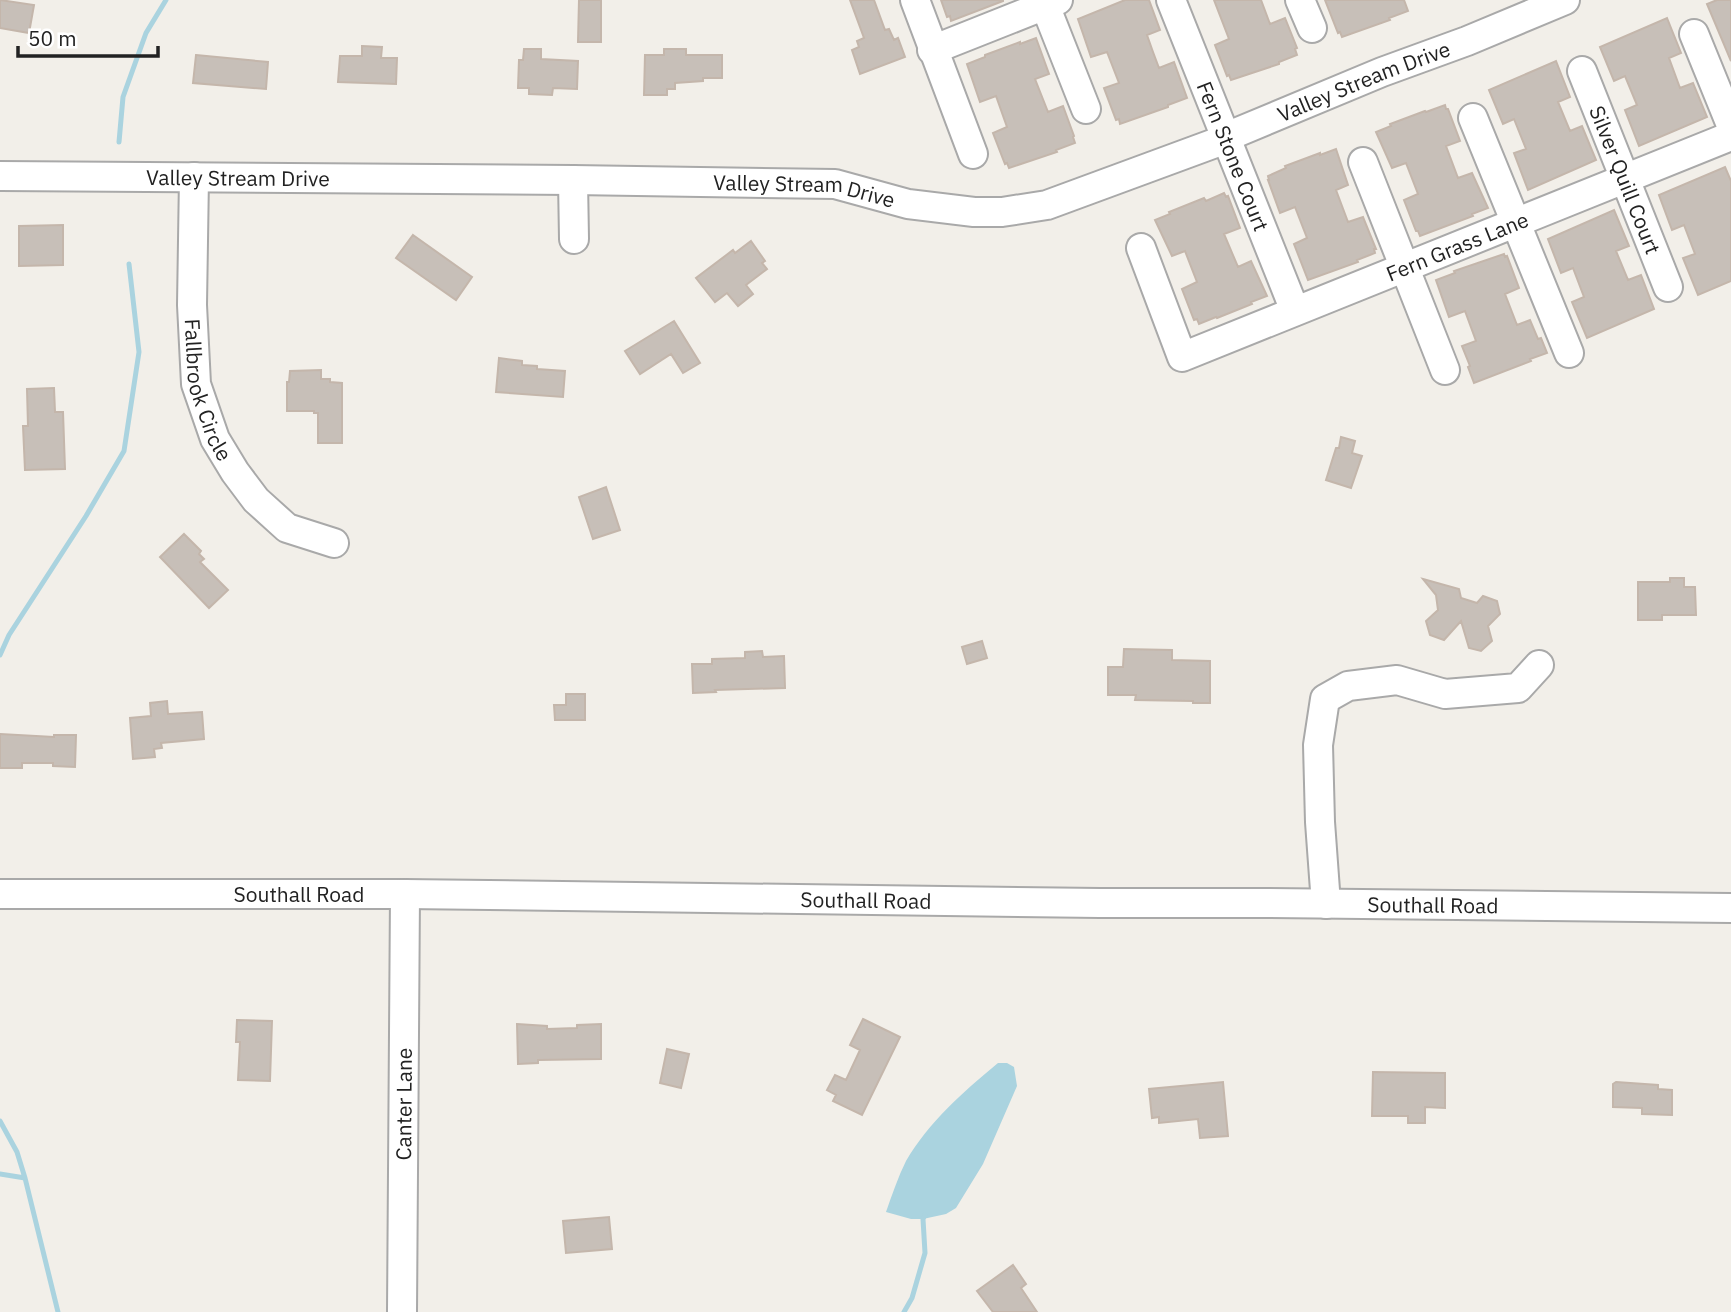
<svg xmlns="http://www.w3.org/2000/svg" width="1731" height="1312" font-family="'IBM Plex Sans',sans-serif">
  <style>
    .water { fill: #aad3df }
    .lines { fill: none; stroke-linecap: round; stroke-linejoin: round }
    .stream { stroke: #aad3df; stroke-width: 5 }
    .building { fill: #c7bfb8; stroke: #c4b6ab; stroke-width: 2 }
    .minor-casing { stroke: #a9a9a9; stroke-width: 32 }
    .minor { stroke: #fff; stroke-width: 28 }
    .labels { text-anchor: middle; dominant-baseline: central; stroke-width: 5; stroke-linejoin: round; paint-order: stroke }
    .street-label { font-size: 21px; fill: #222; stroke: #fff }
  </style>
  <rect width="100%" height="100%" fill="#f2efe9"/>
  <path class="water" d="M998,1063h9l7,4 3,19 -34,78 -27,44 -10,6 -23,5h-12l-25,-7c6,-17 12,-35 20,-51 23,-39 57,-69 92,-98z"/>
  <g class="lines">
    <path class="stream" d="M119,142l4,-45 23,-64 20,-33
      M0,655l9,-20 77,-119 38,-65 15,-99 -10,-88
      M0,1121l17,31 8,26 33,134
      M0,1174l25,4
      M904,1312l8,-14 13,-45 -2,-34 2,-4"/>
  </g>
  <path class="building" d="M0,0l34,5 -5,28 -29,-5z
    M579,0h22v42h-23z
    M850,0h24l11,30 4,-1 5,11 4,-2 7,19 -45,17 -8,-24 7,-3 -2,-6 7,-3z
    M941,0h62v1l-52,20 -1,-5 -3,1z
    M1125,0h24l11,30 -13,5 6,17 6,16 15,-6 13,36 -19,7v2l-48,17 -1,-5 -3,1 -12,-32 15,-5 -12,-31 -16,5 -13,-38z
    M1214,0h47l9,24 15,-6 12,30 -2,1 2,6 -18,7v2l-48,16 -2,-5 -2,1 -12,-31 14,-6z
    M1325,0h79l4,11 -19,7 1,2 -48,17 -2,-5 -2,1z
    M1717,0h14v61l-24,-57z
    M1667,18l14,35 -12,5 11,30 13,-5 14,34 -68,29 -14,-36 12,-5 -12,-29 -11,5 -14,-34z
    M1036,38l13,36 -14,5 13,33 15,-6 11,30 -1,1 2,6 -19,7 1,2 -48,16 -2,-5 -2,1 -12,-31 14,-6 -11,-31 -16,6 -13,-38 18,-7v-2l35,-13v2z
    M362,46l20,1 -1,11h16l-1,26 -58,-2 2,-26h22z
    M524,49h17v10l37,2 -1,28 -24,-1 -1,7 -23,-1v-6h-11l1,-28h4z
    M664,49h22v6h36v23h-19v3l-28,2v6h-8v6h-23l1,-40h19z
    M196,55l72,7 -2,27 -73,-6z
    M1556,61l14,36 -12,5 12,29 12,-5 14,34 -68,30 -14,-37 12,-4 -12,-30 -11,5 -14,-34z
    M1445,105l1,4h2l12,32 -14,5 12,32 14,-5 16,35 -16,6 1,2 -53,20 -2,-5h-2l-12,-31 14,-6 -12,-31 -14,5 -16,-36 15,-6 -1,-2 35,-13 1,1z
    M1336,149l12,36 -12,5 12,32 15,-5 13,32h-2l1,4 -18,7 1,2 -50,18 -14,-36 13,-6 -12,-31 -15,6 -12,-33h1l-1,-4 18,-8 -1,-2 35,-13v2z
    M1725,167l6,14v100l-33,14 -15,-37 12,-4 -11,-29 -12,5 -13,-35z
    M1224,193l2,4 2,-1 12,32 -16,6 14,33 13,-6 16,35 -16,6 1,2 -35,14 -1,-1 -17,7 -2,-5 -3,1 -12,-31 15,-7 -12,-31 -13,5 -17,-36 15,-6 -1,-2 35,-14 2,3z
    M1614,210l15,36 -13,5 12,29 13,-5 13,34 -67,29 -15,-36 12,-5 -11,-29 -12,5 -13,-34z
    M63,225v40l-44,1v-40z
    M413,235l59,42 -16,23 -60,-42z
    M751,241l14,20 -3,2 5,6 -21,16 7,9 -15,12 -11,-13 -12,9 -19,-24 37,-28 2,3z
    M1504,254l1,3 2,-1 12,32 -14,6 12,31 13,-5 8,19 3,-1 6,15 -17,6 1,2 -57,22 -6,-16 2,-1 -8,-20 14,-5 -11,-30 -16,6 -13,-37 19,-7 -1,-2z
    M674,321l26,42 -17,10 -12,-19 -31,20 -15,-23z
    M499,358l23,3v4l15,1v3l28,2 -2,26 -67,-5z
    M321,370v9h9v3l12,1v60h-24v-30h-4v-2h-27v-29h2l1,-11z
    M54,388l1,24h8l2,57 -40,1 -2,-44h5l-1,-37z
    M1341,437l14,4 -3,12 10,3 -11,32 -25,-8 10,-32h3z
    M606,487l14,43 -27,9 -14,-42z
    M184,534l17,17 -2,3 5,5 -4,3 28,28 -19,18 -49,-51z
    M1670,578h14v9h11l1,28h-34v5h-24v-38h32z
    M1423,579l36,10 2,9 16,5 6,-7 14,5 3,13 -12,12 4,15 -11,10 -12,-3 -8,-27 -17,19 -14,-5 -4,-14 12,-11 -2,-15z
    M982,641l5,17 -20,6 -5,-17z
    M1124,649l48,1v10l38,1v42h-17v-2l-58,-1 1,-5h-28v-28h15z
    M762,651l1,6 21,-1 1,32 -70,2 1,2 -23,1 -1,-29h20v-5l33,-1v-6z
    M566,694h19v26h-30l-1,-15h12z
    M167,701l1,13 34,-2 2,27 -43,4 1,5 -8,1 1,8 -22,2 -3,-41 21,-2 -1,-13z
    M0,734l54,3v-2h22l-1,32 -22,-1v-3h-31v5h-22z
    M863,1019l37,18 -38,78 -29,-14 3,-6 -9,-5 8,-15 11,5 14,-30 -10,-5z
    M237,1020l35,1 -2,60 -32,-1 2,-38h-4z
    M517,1024l30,2v3l30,-1v-3l24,-1v35l-63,1v3l-20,1z
    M667,1049l22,5 -8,34 -21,-5z
    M1373,1072l72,1v35l-20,-1v16h-17v-7h-36z
    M1223,1082l5,54 -28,2 -2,-19 -39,4v-6l-7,1 -3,-29z
    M1616,1082l42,3v4l14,1v25l-30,-1v-6l-29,-1v-23z
    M609,1217l3,32 -46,4 -3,-32z
    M1013,1265l13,19 -5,4 16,24h-44l-16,-21z"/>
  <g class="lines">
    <g class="minor-casing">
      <g id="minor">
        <path d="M915,0l58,154"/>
        <path d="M1043,0l43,109"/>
        <path id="s1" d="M1171,0l124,311"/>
        <path d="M1300,0l12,28"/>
        <path d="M1694,34l37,91"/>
        <path d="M932,50l126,-50"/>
        <path id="s2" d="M1582,71l86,216"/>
        <path d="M1473,118l96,235"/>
        <path d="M1363,162l82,208"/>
        <path id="s3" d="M0,176l573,4 262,4 73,20 66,8h28l45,-7 171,-63 8,-5 156,-65 85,-31 98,-41"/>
        <path id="s4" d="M194,177l-2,128 4,79 19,55 20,33 21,28 31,28 47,15"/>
        <path d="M573,180l1,59"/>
        <path id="s5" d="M1141,248l41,109 549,-221"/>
        <path id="s6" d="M0,894h405l695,9h167l464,5"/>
        <path d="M1326,904l-6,-82 -2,-77 7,-46 23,-13 49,-6 48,14 73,-6 21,-23"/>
        <path id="s7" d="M402,1312l3,-418"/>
      </g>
    </g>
    <use href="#minor" class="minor"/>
  </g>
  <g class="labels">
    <g class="street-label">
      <text stroke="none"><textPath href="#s3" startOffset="1391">Valley Stream Drive</textPath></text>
      <text stroke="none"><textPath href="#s1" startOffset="168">Fern Stone Court</textPath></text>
      <text stroke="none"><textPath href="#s3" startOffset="238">Valley Stream Drive</textPath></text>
      <text stroke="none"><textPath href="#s2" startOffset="117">Silver Quill Court</textPath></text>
      <text stroke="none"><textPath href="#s3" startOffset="805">Valley Stream Drive</textPath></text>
      <text stroke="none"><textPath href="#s5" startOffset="413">Fern Grass Lane</textPath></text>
      <text stroke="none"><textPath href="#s4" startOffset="215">Fallbrook Circle</textPath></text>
      <text stroke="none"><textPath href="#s6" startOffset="299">Southall Road</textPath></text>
      <text stroke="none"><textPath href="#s6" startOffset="866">Southall Road</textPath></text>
      <text stroke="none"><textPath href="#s6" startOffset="1433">Southall Road</textPath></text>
      <text stroke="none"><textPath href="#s7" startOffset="208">Canter Lane</textPath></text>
    </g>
  </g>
  <path d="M18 46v10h140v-10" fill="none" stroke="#222222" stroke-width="3.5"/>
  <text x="28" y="46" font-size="21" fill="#222222" stroke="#ffffff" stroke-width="5" paint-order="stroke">50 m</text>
</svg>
